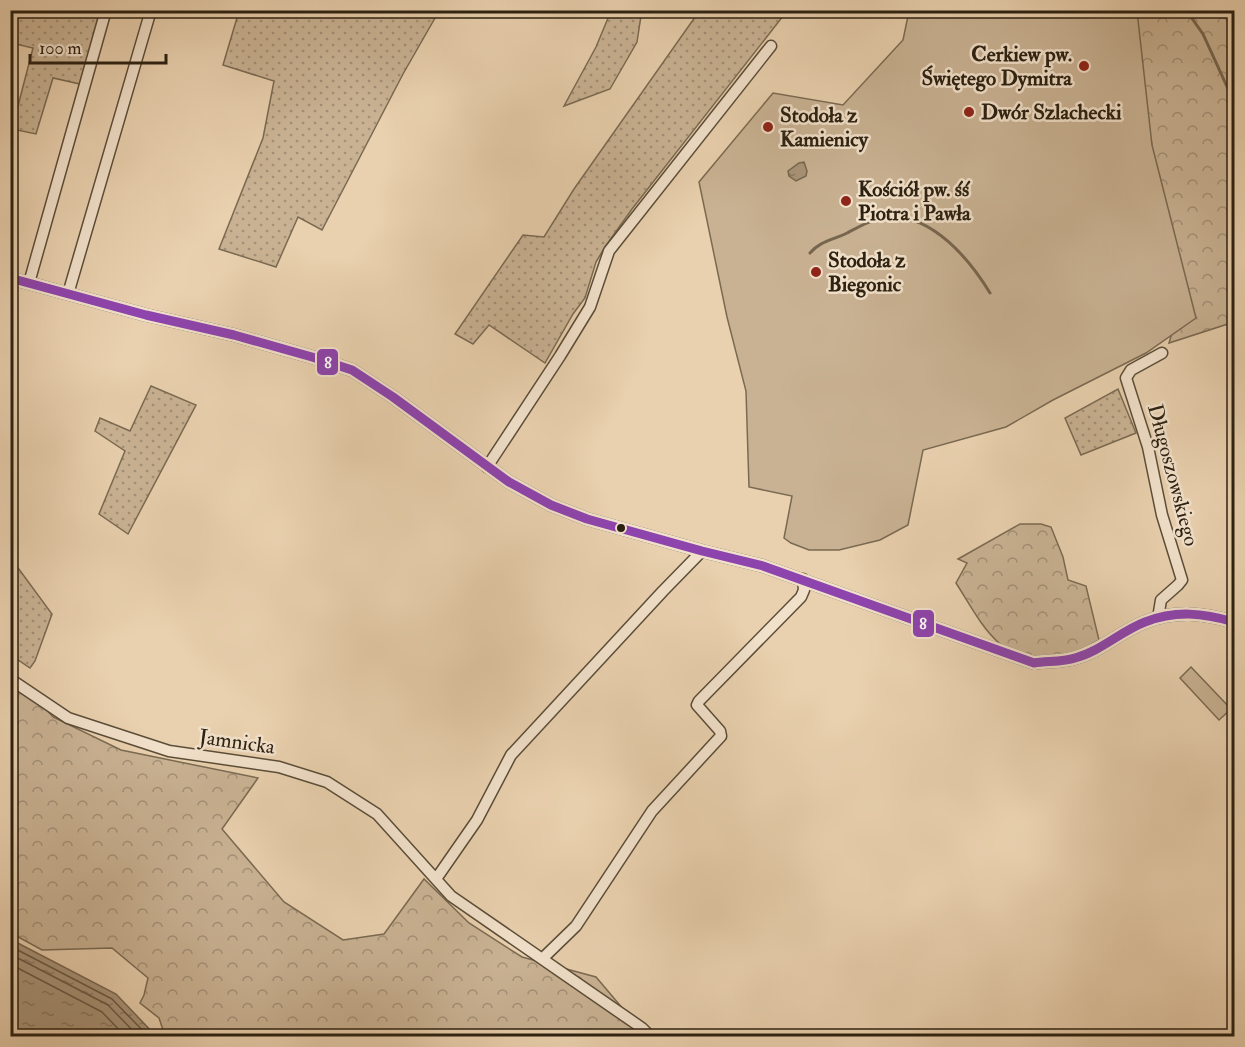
<svg xmlns="http://www.w3.org/2000/svg" width="1245" height="1047" font-family="'IM FELL Double Pica',serif">
  <style>
    .grass { fill: url(#grass-dots); stroke: #7a6a52; stroke-width: 1.5 }
    .forest { fill: url(#forest-crowns); stroke: #7a6a52; stroke-width: 1.5 }
    .park { fill: #c9b293; stroke: #7a6a52; stroke-width: 1.5 }
    .water { fill: url(#water-ripples); stroke: #77664f; stroke-width: 1.5 }
    .lines { fill: none; stroke-linecap: round; stroke-linejoin: round }
    .shore { stroke: #6a5a45; stroke-width: 1.5 }
    .stream { stroke: #77664f; stroke-width: 3 }
    .minor-casing { stroke: #5b4d38; stroke-width: 13 }
    .tertiary-casing { stroke: #5b4d38; stroke-width: 14 }
    .minor { stroke: #f1e0ca; stroke-width: 10 }
    .tertiary { stroke: #f1e0ca; stroke-width: 12 }
    .bus-1-casing { stroke: #f1e0ca; stroke-width: 14 }
    .bus-1 { stroke: #8e44ad; stroke-width: 9 }
    .poi-dot { fill: #8f2418; stroke: #f1e0ca; stroke-width: 2 }
    .bus-dot { fill: #2c2111; stroke: #f1e0ca; stroke-width: 2 }
    .labels { text-anchor: middle; dominant-baseline: central; stroke-width: 5; stroke-linejoin: round; paint-order: stroke }
    .poi-label { font-size: 21px; font-weight: bold; fill: #2c2111; stroke: #f1e0ca; text-anchor: start }
    .street-label { font-size: 21px; fill: #2c2111; stroke: #f1e0ca }
    .line-badge { stroke: #f1e0ca; stroke-width: 2 }
    .badge-label { font-size: 16px; text-anchor: middle; font-weight: bold; fill: #fff }
  </style>
  <defs>
    <pattern id="grass-dots" width="8" height="8" patternUnits="userSpaceOnUse" patternTransform="scale(1.5)"><rect width="8" height="8" fill="#c9b293"/><path d="M2 2h.1M6 6h.1" fill="none" stroke="#a39077" stroke-width="1.8" stroke-linecap="round"/></pattern>
    <pattern id="forest-crowns" width="20" height="18" patternUnits="userSpaceOnUse" patternTransform="scale(1.5)"><rect width="20" height="18" fill="#c9b293"/><path d="M2 6a3 3 0 1 1 6 0M12 15a3 3 0 1 1 6 0" fill="none" stroke="#a39077"/></pattern>
    <pattern id="water-ripples" width="26" height="14" patternUnits="userSpaceOnUse" patternTransform="scale(1.5)"><rect width="26" height="14" fill="#a99479"/><path d="M2 4q2-2 4 0t4 0M15 11q2-2 4 0t4 0" fill="none" stroke="#8a7862"/></pattern>
  </defs>
  <rect width="100%" height="100%" fill="#e9d0ae"/>
  <filter id="stains"><feTurbulence type="fractalNoise" baseFrequency=".00333" numOctaves="4"/><feColorMatrix values="0 0 0 0 .2 0 0 0 0 .09 0 0 0 0 .02 0 0 0 .5 -.17"/></filter>
  <radialGradient id="worn" r=".72"><stop offset=".6" stop-color="#630" stop-opacity="0"/><stop offset="1" stop-color="#630" stop-opacity=".3"/></radialGradient>
  <path class="grass" d="M35,10l65,1 -20,73 -27,-6 -17,56 -24,-5 21,-81 -22,-5v-32l23,3z
    M700,10l87,1 -155,198 -27,38 -9,15 -11,36 -12,16 -28,49 -56,-38 -16,19 -18,-10 68,-99 21,2 30,-48z
    M239,11h200l-36,63 -81,156 -24,-13 -22,50 -57,-18 44,-111 11,-57 -51,-16z
    M611,11h38l-8,5 -4,26 -27,47 -46,17 32,-59z
    M151,386l45,19 -68,129 -29,-20 26,-63 -30,-20 5,-13 30,13z
    M1118,389l18,44 -55,22 -16,-37z
    M10,557l42,57 -17,47 -5,7 -19,-13z"/>
  <path class="forest" d="M933,11h301v322l-6,-9 -59,19 10,-34z
    M1020,524h21l10,3 12,30 5,23 18,6 13,54c-6,3 -13,8 -20,11 -24,9 -60,10 -80,-8 -18,-16 -30,-40 -43,-60l11,-20 -9,-4z
    M10,670l43,47 68,33 137,28 -36,51 62,73 59,38 41,-6 40,-55 45,44 53,34 74,20 50,59h-481l-6,-18 -19,-15 4,-8 4,-17 -36,-30 -70,2 -31,-17z"/>
  <path class="park" d="M909,11h228l15,134 44,173 -50,35 -93,47 -47,27 -83,23 -15,75 -28,15 -41,10h-30l-18,-7 -7,-5 8,-42 -43,-9 -3,-96 -19,-74 -28,-135 74,-89 70,12 60,-65z
    M1191,667l40,42 -12,11 -39,-42z"/>
  <path class="water" d="M804,162l3,9 -1,5 -10,5 -7,-5 -1,-5 11,-8z
    M10,939l106,55 40,42h-134l-11,-6z"/>
  <g class="lines">
    <path class="shore" d="M10,946l102,53 36,37
      M10,954l98,51 30,31
      M10,964l92,48 23,24"/>
    <path class="stream" d="M1186,10l17,24 31,68
      M810,253c10,-12 23,-13 37,-20 13,-7 27,-15 43,-16 43,-2 80,43 100,76"/>
    <g class="minor-casing">
      <path id="minor" d="M29,283l77,-273
        M68,294l83,-284
        M487,467l73,-111 30,-49 19,-56 162,-205
        M1158,618l3,-18 17,-15 4,-5 -20,-65 -14,-68 -22,-69 5,-8 31,-17
        M10,679l58,39 101,33 110,16 48,15 50,32 74,82 191,132 8,8
        M436,879l41,-59 34,-65 152,-164 39,-40
        M542,959l34,-33 76,-115 69,-75 -1,-5 -23,-26 2,-4 102,-104 3,-7 -1,-11"/>
    </g>
    <g class="tertiary-casing">
      <path id="tertiary" d="M10,278l136,37 88,20 78,22 40,13 41,27 116,85 42,23 36,14 115,32 61,15 271,97c13,-2 29,-1 41,-5 26,-7 46,-27 70,-36 31,-12 58,-9 89,0"/>
    </g>
    <use href="#minor" class="minor"/>
    <use href="#tertiary" class="tertiary"/>
    <g class="bus-1-casing">
      <path id="bus-1" d="M10,278l136,37 88,20 78,22 40,13 41,27 116,85 42,23 36,14 115,32 61,15 271,97c13,-2 29,-1 41,-5 26,-7 46,-27 70,-36 31,-12 58,-9 89,0"/>
    </g>
    <use href="#bus-1" class="bus-1"/>
  </g>
  <g class="poi-dot">
    <circle cx="1084" cy="66" r="6"/>
    <circle cx="969" cy="112" r="6"/>
    <circle cx="768" cy="127" r="6"/>
    <circle cx="846" cy="201" r="6"/>
    <circle cx="816" cy="272" r="6"/>
  </g>
  <circle class="bus-dot" cx="621" cy="528" r="5"/>
  <g class="labels">
    <g class="poi-label">
      <text x="1072" y="54" text-anchor="end">Cerkiew pw.<tspan x="1072" dy="24">Świętego Dymitra</tspan></text>
      <text x="981" y="112">Dwór Szlachecki</text>
      <text x="780" y="115">Stodoła z<tspan x="780" dy="24">Kamienicy</tspan></text>
      <text x="858" y="189">Kościół pw. śś<tspan x="858" dy="24">Piotra i Pawła</tspan></text>
      <text x="828" y="260">Stodoła z<tspan x="828" dy="24">Biegonic</tspan></text>
    </g>
    <g class="street-label">
      <text transform="translate(1173 475) rotate(75)">Długoszowskiego</text>
      <text transform="translate(237 742) rotate(8)">Jamnicka</text>
    </g>
  </g>
  <g class="line-badge">
    <rect x="316" y="348" width="23" height="28" rx="6" fill="#8e44ad"/>
    <rect x="912" y="609" width="23" height="29" rx="6" fill="#8e44ad"/>
  </g>
  <g class="badge-label">
    <text x="328" y="368">8</text>
    <text x="923" y="629">8</text>
  </g>
  <rect width="1245" height="1047" fill="none" stroke="#e9d0ae" stroke-width="36"/>
  <rect x="12" y="12" width="1221" height="1023" fill="none" stroke="#2c2111" stroke-width="3"/>
  <rect x="18" y="18" width="1209" height="1011" fill="none" stroke="#2c2111" stroke-width="1.5"/>
  <path d="M30 54v9h136v-9" fill="none" stroke="#2c2111" stroke-width="3"/>
  <text x="39" y="54" font-size="18" fill="#2c2111" stroke="#f1e0ca" stroke-width="4.5" paint-order="stroke">100 m</text>
  <rect width="100%" height="100%" filter="url(#stains)"/>
  <rect width="100%" height="100%" fill="url(#worn)"/>
</svg>
